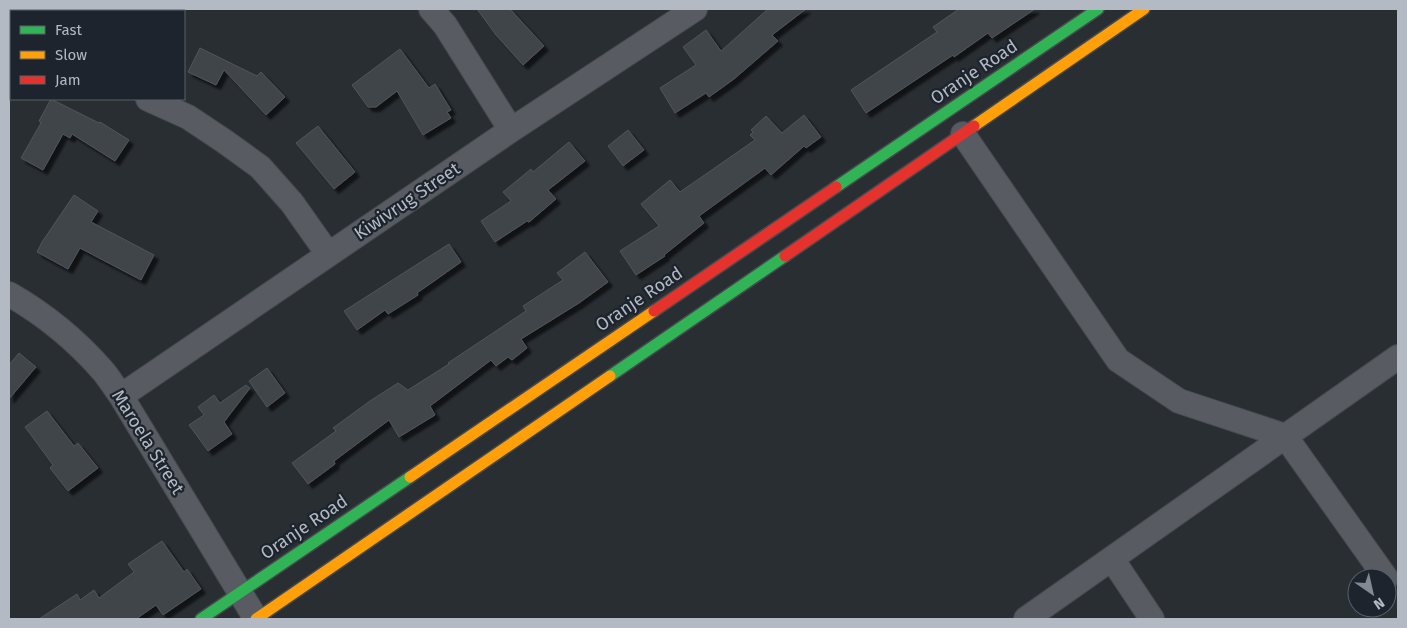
<svg xmlns="http://www.w3.org/2000/svg" width="1407" height="628" font-family="'Fira Sans',sans-serif">
  <style>
    .building { fill: #414549; stroke: #50555b; filter: url(#shadow) }
    .lines { fill: none; stroke-linecap: round; stroke-linejoin: round }
    .street-casing { stroke: #464a4e; stroke-width: 26 }
    .fast-casing { stroke: #464a4e; stroke-width: 14 }
    .slow-casing { stroke: #464a4e; stroke-width: 14 }
    .jam-casing { stroke: #464a4e; stroke-width: 14 }
    .street { stroke: #585c62; stroke-width: 24 }
    .fast { stroke: #30b455; stroke-width: 11 }
    .slow { stroke: #ff9f0a; stroke-width: 11 }
    .jam { stroke: #e5322d; stroke-width: 11 }
    .labels { text-anchor: middle; dominant-baseline: central; stroke-width: 4.5; stroke-linejoin: round; paint-order: stroke }
    .street-label { font-size: 18px; fill: #b3bac4; stroke: #1d242d }
  </style>
  <defs>
    <filter id="shadow"><feDropShadow dx="4.5" dy="4.5" stdDeviation="1" flood-color="#0009"/></filter>
  </defs>
  <rect width="100%" height="100%" fill="#292e33"/>
  <path class="building" d="M477,9h33l34,37 -21,19 -27,-30z
    M768,9h38l-34,26 6,6 -44,38 -25,18 -3,-4 -31,20 -15,-25 36,-23 -13,-18 23,-17 15,21z
    M959,9h76l-43,29 -4,-5 -34,24 -1,-2 -87,58 -15,-23 86,-58 -4,-5z
    M200,48l57,28 4,-4 24,25 -19,18 -42,-45 -8,15 -28,-13z
    M400,49l29,39 6,-4 16,26 -4,2 4,6 -28,17 -26,-44 -21,16h-8l-16,-22z
    M51,99l48,24 1,-1 29,18 -14,21 -43,-27 -2,4 -7,-4 -20,36 -22,-12 20,-35 -2,-2z
    M804,115l17,22 -15,11 -2,-2 -33,29 -6,-7 -66,48 5,7 -40,32 1,1 -29,19 -16,-24 39,-25 -18,-22 29,-24 10,12 75,-52 -5,-5 3,-3 -2,-2 15,-14 16,17z
    M318,126l37,46 -21,17 -38,-46z
    M628,130l16,20 -21,16 -15,-20z
    M569,142l16,19 -37,29 8,9 -27,23 -2,-1 -32,21 -14,-21 30,-20 -8,-9 28,-23 2,3z
    M74,195l24,16 -7,11 63,33 -13,25 -61,-32 -12,21 -31,-17 5,-10z
    M449,244l12,18 -44,31 1,2 -30,19 -3,-4 -28,20 -13,-19z
    M585,252l23,30 -29,21 -58,36 6,9 -15,12 -4,-3 -12,9 -5,-6 -61,46 5,9 -36,22 -10,-17 -55,41 1,3 -27,20 -16,-21 44,-32 -3,-3 37,-27 28,-18 10,7 41,-26 -1,-1 78,-52 -3,-5 40,-26 -6,-7z
    M19,353l17,14 -27,32v-34z
    M267,368l18,25 -18,14 -18,-26z
    M246,385l4,3 -26,34 8,12 -24,17 -19,-26 15,-10 -6,-8 16,-12 6,8z
    M47,411l27,35 4,-3 20,25 -30,23 -18,-23 3,-3 -28,-38z
    M162,541l22,31 3,-3 14,20 -38,26 -7,-10 -20,14h-97l38,-25 3,6 14,-10 5,8 35,-26 -6,-8z"/>
  <g class="lines">
    <g class="street-casing">
      <path id="street" d="M431,9l14,16 66,105
        M9,33l2,1
        M148,99l40,18 36,24 36,26 32,36 36,51
        M963,134l155,226 61,41 106,35 101,142
        M9,294c35,20 67,46 94,77 6,7 12,17 18,25l135,223
        M121,396l390,-266 184,-121
        M1112,559l40,60
        M1026,619l372,-262"/>
    </g>
    <g class="fast-casing">
      <path id="fast" d="M836,187l262,-178
        M610,376l175,-120
        M201,619l209,-142"/>
    </g>
    <g class="slow-casing">
      <path id="slow" d="M974,126l170,-117
        M410,477l244,-166
        M256,619l354,-243"/>
    </g>
    <g class="jam-casing">
      <path id="jam" d="M785,256l189,-130
        M654,311l182,-124"/>
    </g>
    <use href="#street" class="street"/>
    <use href="#fast" class="fast"/>
    <use href="#slow" class="slow"/>
    <use href="#jam" class="jam"/>
  </g>
  <g class="labels">
    <g class="street-label">
      <text transform="translate(974 72) rotate(-34)">Oranje Road</text>
      <text transform="translate(407 201) rotate(-34)">Kiwivrug Street</text>
      <text transform="translate(639 299) rotate(-34)">Oranje Road</text>
      <text transform="translate(148 442) rotate(58)">Maroela Street</text>
      <text transform="translate(304 527) rotate(-34)">Oranje Road</text>
    </g>
  </g>
  <rect width="1407" height="628" fill="none" stroke="#b3bac4" stroke-width="20"/>
  <rect x="10" y="10" width="175" height="90" fill="#1d242d" stroke="#596069"/>
  <rect x="20" y="26" width="25" height="8" fill="#30b455" stroke="#596069"/>
  <text x="55" y="35" font-size="15" fill="#b3bac4">Fast</text>
  <rect x="20" y="51" width="25" height="8" fill="#ff9f0a" stroke="#596069"/>
  <text x="55" y="60" font-size="15" fill="#b3bac4">Slow</text>
  <rect x="20" y="76" width="25" height="8" fill="#e5322d" stroke="#596069"/>
  <text x="55" y="85" font-size="15" fill="#b3bac4">Jam</text>
  <g transform="translate(1372 593) rotate(146)"><circle r="24" fill="#1d242d" stroke="#596069"/>
  <path d="M0-4L9 19L0 12L-9 19Z" fill="#838991"/>
  <text y="-8" font-size="14" font-weight="bold" text-anchor="middle" fill="#b3bac4">N</text>
  </g>
</svg>
